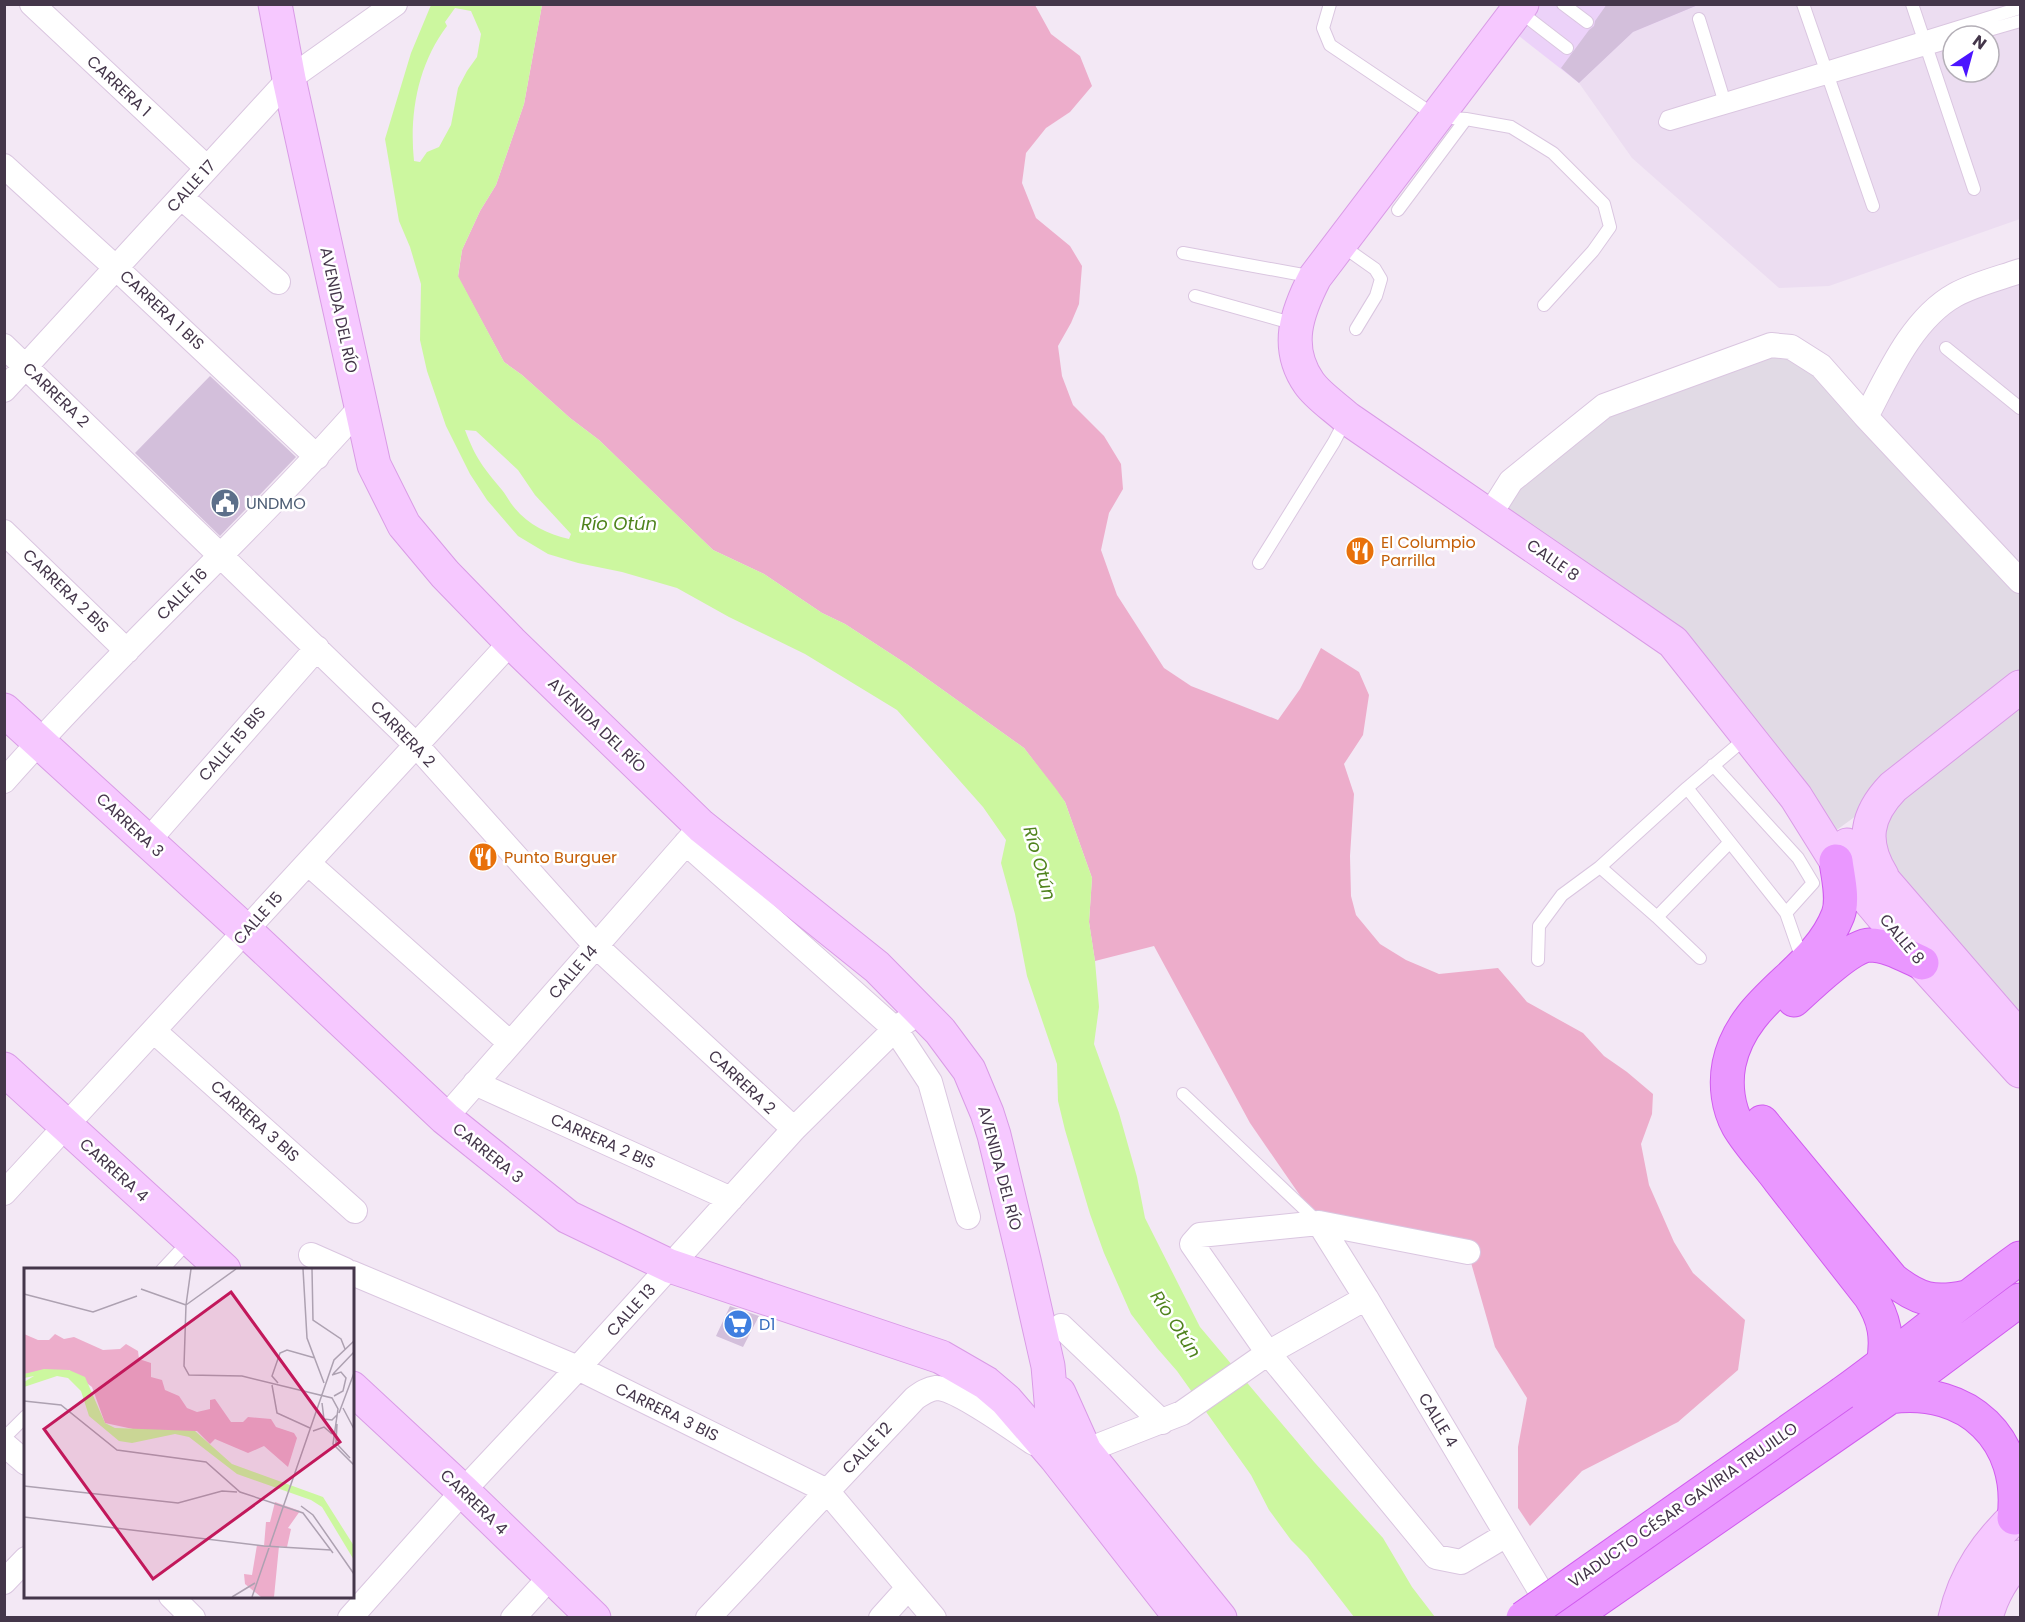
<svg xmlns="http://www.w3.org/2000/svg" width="2025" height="1622" font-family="Poppins,sans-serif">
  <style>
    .residential { fill: #ecddf1; fill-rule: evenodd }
    .commercial { fill: #ecd2f9 }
    .industrial { fill: #e1dae5 }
    .green { fill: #edadcb }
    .water { fill: #ccf79f; fill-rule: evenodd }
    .building { fill: #d3bfdb }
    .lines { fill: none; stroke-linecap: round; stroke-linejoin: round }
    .lane-casing { stroke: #dac6e0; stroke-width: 14 }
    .street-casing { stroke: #dac6e0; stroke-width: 26 }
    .secondary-casing { stroke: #d99be6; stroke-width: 35 }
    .primary-casing { stroke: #d05cef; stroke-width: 35 }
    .lane { stroke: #fff; stroke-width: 12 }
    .street { stroke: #fff; stroke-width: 24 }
    .secondary { stroke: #f6c8ff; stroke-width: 33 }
    .primary { stroke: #ea97ff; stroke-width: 33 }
    .primary-bridge-casing { stroke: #d05cef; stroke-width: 35; stroke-linecap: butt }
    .primary-bridge { stroke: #ea97ff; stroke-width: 33 }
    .labels { text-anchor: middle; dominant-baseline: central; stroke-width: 5; stroke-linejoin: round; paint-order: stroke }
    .street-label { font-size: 16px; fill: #44364a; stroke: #fff }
    .service-label { font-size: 16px; fill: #4e5e75; stroke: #fff; text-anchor: start }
    .food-label { font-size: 16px; fill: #c56008; stroke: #fff; text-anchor: start }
    .shop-label { font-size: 16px; fill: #366cbe; stroke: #fff; text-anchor: start }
    .water-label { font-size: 18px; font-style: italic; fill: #4f831d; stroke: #fff }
    .inset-road { fill: none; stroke: #ada1b1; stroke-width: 1.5 }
    .view { fill: #c2185b; fill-opacity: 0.15; stroke: #c2185b; stroke-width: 3 }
    .inset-edge { fill: none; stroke: #44364a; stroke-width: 3 }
  </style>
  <rect width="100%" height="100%" fill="#f3e8f5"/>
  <path class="residential" d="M1699,5h321v214l-191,67 -50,2 -147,-130 -53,-75 54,-51zM1953,36h36v36h-36z
    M2020,271v310l-154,-164 58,-96z"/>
  <path class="commercial" d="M1522,5h177l-66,27 -54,51 -74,-58z"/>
  <path class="industrial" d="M1791,347l229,234v457l-134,-155 -22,-73 -30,22 -161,-190 -184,-126 115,-110z"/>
  <path class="green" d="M542,5h493l16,29 29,22 12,30 -22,26 -24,16 -20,25 -4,30 14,35 34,28 12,20 -3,38 -8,19 -13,23 4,30 11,29 31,31 17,28 2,25 -14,24 -8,37 16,45 47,73 27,18 87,34 22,-31 21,-41 38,24 10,23 -6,40 -19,29 10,30 -4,62 1,40 5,19 24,29 26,16 33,14 59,-6 29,34 56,31 21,23 23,16 26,22 -1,20 -11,30 8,41 25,57 19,31 52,47 -7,50 -60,52 -96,49 -52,55 -12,-18v-61l9,-49 -32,-51 -27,-95 -149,-29 -69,-100 -96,-177 -59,15 -6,-39 3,-44 -27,-76 -41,-54 -116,-83 -63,-41 -23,-11 -58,-39 -51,-24 -114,-110 -29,-22 -48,-43 -18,-13 -46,-85 4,-27 18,-39 16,-26 28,-81z"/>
  <path class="water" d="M431,5h111l-18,99 -28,81 -16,26 -18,39 -4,26 46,86 18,13 48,43 29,22 114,110 51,24 58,39 23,11 63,41 116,83 32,41 9,13 27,76 -3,44 6,39 4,46 -5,37 25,69 18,64 8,41 55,109 115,136 68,75 29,49 23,30h-81l-47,-61 -16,-16 -22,-30 -18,-35 -74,-104 -20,-23 -26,-34 -27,-61 -14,-39 -25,-84 -7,-29 -1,-37 -30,-88 -12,-62 -14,-51 5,-23 -23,-33 -86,-97 -92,-56 -76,-37 -52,-29 -55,-16 -44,-9 -30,-9 -30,-18 -31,-36 -17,-26 -24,-48 -19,-55 -7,-31 1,-56 -11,-37 -11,-26 -14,-82 26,-86zM455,8l16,3 10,23 -4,23 -10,14 -9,17 -7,37 -12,22 -12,5 -7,10 -6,-1c-5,-47 4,-97 33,-135l-2,-4zM465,430l11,1 42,39 17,25 36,39 -2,5c-22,-5 -42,-15 -56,-33 -4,-5 -7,-11 -11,-16 -19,-23 -26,-31 -37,-60z"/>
  <path class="building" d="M1607,4h91v1l-65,27 -54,51 -18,-15 28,-38 5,-4 1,-5z
    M210,376l86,81 -76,79 -85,-83z
    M730,1306l29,10 -16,31 -27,-11z"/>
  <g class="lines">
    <g class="lane-casing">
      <path id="lane" d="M1330,4l-7,24 7,17 107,72 29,2 45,8 42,26 51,51 6,23 -17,24 -49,54
        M1563,4l24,18
        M1803,4l70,202
        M1912,4l62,185
        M1519,11l48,37
        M1699,19l25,81
        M1968,36l52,-15
        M1953,41l-283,83 -5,-2 2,-5 353,-109
        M1398,210l68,-91
        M1341,245l34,24 6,10 -5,17 -20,33
        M1183,253l131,24
        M1195,296l100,28
        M1946,348l74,60
        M1259,563l75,-121 12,-23
        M1687,788l99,125 27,-30 -15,-25 -85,-93
        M1786,913l17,49
        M1657,917l72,-74
        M1700,958l-43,-41 -57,-50 87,-79 60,-51
        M1538,960l1,-34 23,-31 38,-28
        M1183,1094l135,128
        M162,1270l28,-30
        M4,1438l22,-22"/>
    </g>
    <g class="street-casing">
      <path id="street" d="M32,4l175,164
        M4,166l112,102 201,189
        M181,197l97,85
        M4,346l412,399 180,201 198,183
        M4,390l285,-311 106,-75
        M1866,417c22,-42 46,-98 89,-122 20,-11 45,-17 65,-24
        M1489,516l22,-35 93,-75 167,-61 20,2 30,19 45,51 154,164
        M4,532l123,119
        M4,781c114,-129 242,-244 356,-373
        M148,841l169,-193
        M686,843l209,186 35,53 38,135
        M308,863l202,180
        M155,1032l200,179
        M475,1083l256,116
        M445,1118l250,-285
        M4,1193l507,-551
        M1319,1223l47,75 188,316
        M1468,1252l-149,-29 -119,12 -8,9 76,109 168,204 25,5 45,-27
        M311,1255l34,15
        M352,1273l226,95 249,123 107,127
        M1061,1326l101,96
        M4,1444l22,19
        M1085,1451l97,-38 86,-60 98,-55
        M4,1582l22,-23
        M171,1596l22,22
        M350,1618l113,-127 115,-123 216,-239 101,-100 26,-18
        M513,1618l38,-42
        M708,1618l207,-220c7,-5 13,-9 21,-10 20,-1 79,43 98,55
        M881,1618l27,-30"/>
    </g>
    <g class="secondary-casing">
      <path id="secondary" d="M275,4l14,75 85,386 30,60 41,49 66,68 190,184 176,141 63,64 29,39 18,43 7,22 30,125 24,106 8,92
        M1522,4l-207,273c-18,35 -31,70 -6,106 9,13 26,24 38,35l326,224 123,155 40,64 86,102 98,108
        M4,710l242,221 199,187 123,99 102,49 271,91 45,26 20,17 50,58 125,160
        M1847,845l39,38 134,155
        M1882,876c-21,-34 -16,-61 11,-89l127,-100
        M4,1069l220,201
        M352,1388l111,103 131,127
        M1059,1393l26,58 135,167
        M1955,1618c10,-45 33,-76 65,-106
        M1986,1618c6,-25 18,-42 34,-61"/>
    </g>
    <g class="primary-casing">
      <path id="primary" d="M1836,861c2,17 8,38 2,54 -23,60 -95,81 -109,149 -4,21 -1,44 9,62 11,19 29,37 42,55 30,38 60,77 90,115 15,23 18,42 13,69
        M1794,1000c14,-13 58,-55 75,-55 19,0 37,11 53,18
        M1762,1122l130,157c26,21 42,25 74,18
        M1843,1393c60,-43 117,-92 177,-135
        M1890,1397c78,-11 134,43 124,121
        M1571,1618l319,-221 130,-97"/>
    </g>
    <use href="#lane" class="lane"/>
    <use href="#street" class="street"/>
    <use href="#secondary" class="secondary"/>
    <use href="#primary" class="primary"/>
    <g class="primary-bridge-casing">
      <path id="primary-bridge" d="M1523,1618l320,-225"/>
    </g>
    <use href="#primary-bridge" class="primary-bridge"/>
  </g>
  <defs>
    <g id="civic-disc" transform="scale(1.5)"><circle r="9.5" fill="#5c6f8a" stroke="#fff"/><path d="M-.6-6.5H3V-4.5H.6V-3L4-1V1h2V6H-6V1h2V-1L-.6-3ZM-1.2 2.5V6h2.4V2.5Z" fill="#fff"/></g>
    <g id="restaurant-disc" transform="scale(1.5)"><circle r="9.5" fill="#e8710a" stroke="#fff"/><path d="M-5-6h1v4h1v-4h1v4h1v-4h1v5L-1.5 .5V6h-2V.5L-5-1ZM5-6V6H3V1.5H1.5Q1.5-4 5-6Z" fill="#fff"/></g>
    <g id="supermarket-disc" transform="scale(1.5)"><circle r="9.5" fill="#3f7fe0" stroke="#fff"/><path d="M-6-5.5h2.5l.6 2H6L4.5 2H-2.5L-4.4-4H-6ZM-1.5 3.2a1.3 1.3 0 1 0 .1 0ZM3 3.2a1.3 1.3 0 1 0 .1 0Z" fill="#fff"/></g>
  </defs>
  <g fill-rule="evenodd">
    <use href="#civic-disc" x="225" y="503"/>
    <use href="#restaurant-disc" x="1360" y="551"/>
    <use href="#restaurant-disc" x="483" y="857"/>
    <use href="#supermarket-disc" x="738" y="1324"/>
  </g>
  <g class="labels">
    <g class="street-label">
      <text transform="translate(119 86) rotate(43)">CARRERA 1</text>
      <text transform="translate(191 186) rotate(-48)">CALLE 17</text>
      <text transform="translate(162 310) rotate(43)">CARRERA 1 BIS</text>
      <text transform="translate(339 310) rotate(78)">AVENIDA DEL RÍO</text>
      <text transform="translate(56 395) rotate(44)">CARRERA 2</text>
      <text transform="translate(1553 560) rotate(35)">CALLE 8</text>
      <text transform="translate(66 591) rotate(44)">CARRERA 2 BIS</text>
      <text transform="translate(182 594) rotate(-46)">CALLE 16</text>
      <text transform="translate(597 725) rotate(44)">AVENIDA DEL RÍO</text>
      <text transform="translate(403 734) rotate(46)">CARRERA 2</text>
      <text transform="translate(232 744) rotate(-49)">CALLE 15 BIS</text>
      <text transform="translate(130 825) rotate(43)">CARRERA 3</text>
      <text transform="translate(258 918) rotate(-48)">CALLE 15</text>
      <text transform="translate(1902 939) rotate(50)">CALLE 8</text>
      <text transform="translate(573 972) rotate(-49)">CALLE 14</text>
      <text transform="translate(742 1082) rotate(43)">CARRERA 2</text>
      <text transform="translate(255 1121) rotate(42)">CARRERA 3 BIS</text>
      <text transform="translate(603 1141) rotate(24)">CARRERA 2 BIS</text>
      <text transform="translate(488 1153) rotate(39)">CARRERA 3</text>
      <text transform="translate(1000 1168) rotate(75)">AVENIDA DEL RÍO</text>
      <text transform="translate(114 1170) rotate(42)">CARRERA 4</text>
      <text transform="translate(631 1310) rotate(-48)">CALLE 13</text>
      <text transform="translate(667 1412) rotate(26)">CARRERA 3 BIS</text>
      <text transform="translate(1438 1420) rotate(59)">CALLE 4</text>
      <text transform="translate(867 1448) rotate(-47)">CALLE 12</text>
      <text transform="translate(474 1502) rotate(44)">CARRERA 4</text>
      <text transform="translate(1683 1505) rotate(-35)">VIADUCTO CÉSAR GAVIRIA TRUJILLO</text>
    </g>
    <g class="service-label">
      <text x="246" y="503">UNDMO</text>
    </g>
    <g class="food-label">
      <text x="1381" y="542">El Columpio<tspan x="1381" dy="18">Parrilla</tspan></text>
      <text x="504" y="857">Punto Burguer</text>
    </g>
    <g class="shop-label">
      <text x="759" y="1324">D1</text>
    </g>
    <g class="water-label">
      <text x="619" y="523">Río Otún</text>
      <text transform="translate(1040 863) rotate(74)">Río Otún</text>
      <text transform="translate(1176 1324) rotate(57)">Río Otún</text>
    </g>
  </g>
  <g transform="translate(24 1268)">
    <rect width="330" height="330" fill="#f3e8f5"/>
    <path d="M0,66l14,6h11l6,-6 9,5 10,-2 29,13 17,-1 6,-5 12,7 1,8 12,4v14l11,3 3,10 14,6 8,12 10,4 13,-3v-9l5,-1 16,23h12l5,-5 23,2 5,8 18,6 3,5 -9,29 -24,-21 -16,7 -33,-14 -5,5 -13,-13 -50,1 -42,-9 -13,-36 -23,-17 -45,4zM251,234l25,9 -12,17 3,1 -4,18 -8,-1 -5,51h-13l-16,-13 -1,-10 8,1 5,-30 7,1 2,-24h4z" fill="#edadcb"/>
    <path d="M20,101l25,1 16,7 20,46 10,5 80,3 37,33 91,33 31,49v14l-32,-53 -11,-7 -74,-26 -48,-37 -14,-3 -43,9 -13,-2 -30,-25 -8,-25 -13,-13 -11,-2 -33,11v-5l10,-6 -10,2v-4z" fill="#ccf79f"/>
    <path class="inset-road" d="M279,1l4,69 17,45M288,1l1,51 28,19 4,10M117,21l45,16M0,26l69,18 44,-16M162,37l-2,61 5,9 53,1 90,22 6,11 -5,35 21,21M162,37l50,-36M162,37l5,-36M309,106l21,-22M308,107l9,-3 5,6 -3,13 -9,5M254,115l-6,-7 8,-23 7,-3 28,8M248,117l5,28 33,15M0,133l37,4 56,45 89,12 34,30 63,21 30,40M298,135l2,16 8,1 5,-5M319,140l11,21M315,145l15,-40M313,156l-1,19 14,15M289,163l11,-4 8,7M0,218l154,17 44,-12 15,1M277,238l12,9 41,59M0,249l240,29 67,4M208,329l23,-14M228,329l82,-237 20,-19"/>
    <path class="view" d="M207,24l109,150 -187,137 -109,-150z"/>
    <rect width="330" height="330" class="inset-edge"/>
  </g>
  <rect width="2025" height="1622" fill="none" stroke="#44364a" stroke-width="12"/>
  <g transform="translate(1971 54) rotate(36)"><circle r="28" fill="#ffffff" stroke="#b4afb7" stroke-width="1.5"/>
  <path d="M0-4.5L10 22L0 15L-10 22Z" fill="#4c15ff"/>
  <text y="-9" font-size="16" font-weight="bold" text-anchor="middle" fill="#44364a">N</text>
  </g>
</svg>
